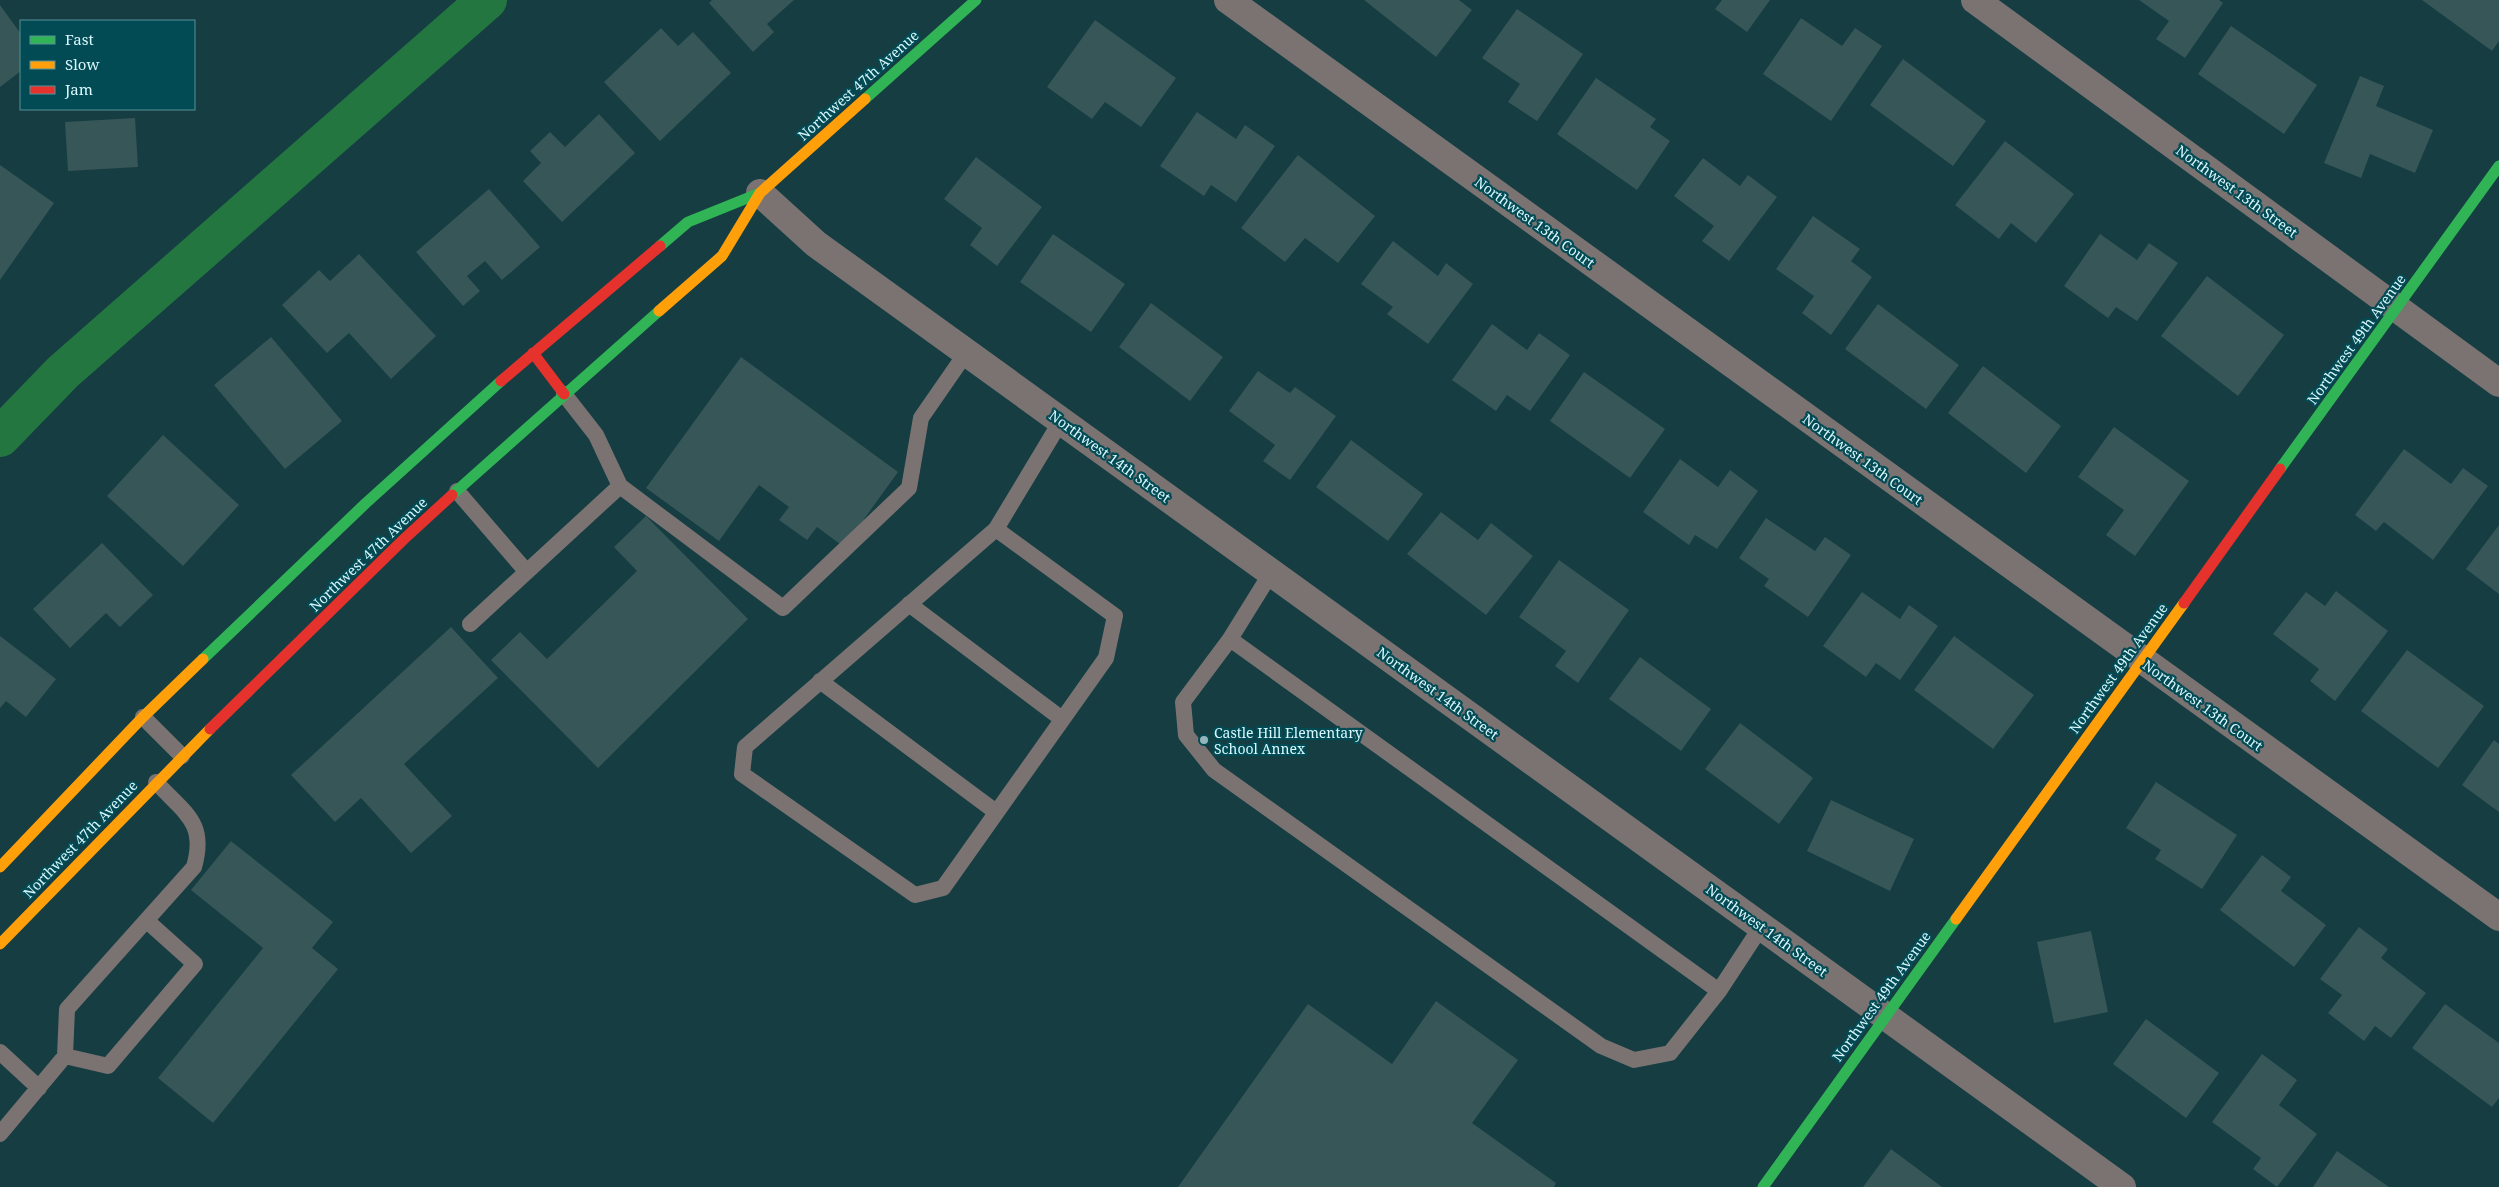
<svg xmlns="http://www.w3.org/2000/svg" width="2499" height="1187" font-family="'Noto Serif',serif">
  <style>
    .lines { fill: none; stroke-linecap: round; stroke-linejoin: round }
    .canal { stroke: #247641; stroke-width: 40 }
    .building { fill: #375658 }
    .lane { stroke: #7a7372; stroke-width: 16 }
    .street { stroke: #7a7372; stroke-width: 28 }
    .fast { stroke: #30b455; stroke-width: 11 }
    .slow { stroke: #ff9f0a; stroke-width: 11 }
    .jam { stroke: #e5322d; stroke-width: 11 }
    .poi-dot { fill: #95b7bc; stroke: #034b54; stroke-width: 2 }
    .labels { text-anchor: middle; dominant-baseline: central; stroke-width: 4.5; stroke-linejoin: round; paint-order: stroke }
    .street-label { font-size: 14px; fill: #daf8fe; stroke: #034b54 }
    .poi-label { font-size: 14px; fill: #daf8fe; stroke: #034b54; text-anchor: start }
  </style>
  <rect width="100%" height="100%" fill="#153d42"/>
  <g class="lines">
    <path class="canal" d="M0,437l63,-65 424,-372"/>
  </g>
  <path class="building" d="M712,0h82l-27,24 7,8 -21,20 -44,-49z
    M1364,0h95l13,10 -36,47z
    M1722,0h48l-23,32 -32,-23z
    M2139,0h80l4,3 -38,55 -29,-19 13,-18z
    M2422,0h77v41l-7,10z
    M0,5l21,29v37l-21,16z
    M1517,9l66,45 -46,67 -29,-19 12,-18 -38,-26z
    M1801,18l41,28 13,-18 27,18 -51,75 -68,-47z
    M1095,20l81,58 -35,49 -36,-25 -13,17 -45,-32z
    M2231,26l86,59 -33,49 -86,-60z
    M661,28l17,18 15,-14 38,41 -71,68 -56,-59z
    M1903,59l83,62 -33,45 -83,-61z
    M2360,76l24,10 -8,20 57,24 -18,43 -45,-19 -9,24 -37,-15z
    M1596,78l60,41 -6,8 20,14 -33,49 -80,-56z
    M1197,112l39,27 9,-14 30,21 -39,56 -25,-17 -7,11 -44,-30z
    M599,114l36,39 -73,69 -39,-41 18,-18 -11,-12 20,-19 15,15z
    M135,118l3,49 -70,4 -3,-49z
    M2005,141l69,53 -38,49 -25,-20 -12,16 -44,-34z
    M1298,155l77,61 -37,47 -33,-25 -20,24 -44,-34z
    M976,157l66,50 -45,59 -27,-21 12,-17 -38,-29z
    M1703,158l37,28 8,-11 29,22 -48,64 -27,-20 12,-15 -40,-30z
    M0,165l54,38 -54,77z
    M489,189l51,58 -38,33 -17,-19 -18,15 13,15 -17,15 -47,-54z
    M1813,216l47,33 -9,12 21,16 -41,58 -29,-22 12,-17 -38,-27z
    M1053,234l72,50 -34,48 -71,-50z
    M2100,234l37,26 12,-17 29,20 -41,58 -21,-14 -8,11 -44,-32z
    M1393,241l45,35 8,-13 27,21 -45,60 -41,-30 6,-7 -32,-23z
    M359,254l77,82 -45,43 -42,-46 -22,20 -45,-48 37,-35 11,11z
    M2207,276l77,59 -46,61 -77,-60z
    M1151,303l72,54 -33,44 -71,-54z
    M1878,304l81,61 -33,44 -81,-60z
    M1492,324l35,26 12,-17 31,22 -40,56 -23,-16 -11,16 -44,-31z
    M271,337l71,84 -57,48 -71,-84z
    M741,357l157,115 -54,75 -27,-20 -10,13 -28,-20 10,-13 -30,-22 -40,56 -73,-53z
    M1983,366l78,60 -35,47 -78,-60z
    M1258,371l32,22 5,-6 41,29 -46,64 -27,-19 12,-16 -46,-34z
    M1584,372l81,57 -35,49 -80,-57z
    M2114,427l75,54 -54,75 -29,-21 18,-25 -46,-33z
    M163,435l76,70 -56,61 -76,-70z
    M1351,440l72,54 -35,47 -72,-54z
    M2404,449l47,35 12,-16 25,18 -55,74 -49,-38 -8,9 -21,-16z
    M1680,459l38,28 12,-17 28,21 -41,58 -22,-14 -6,10 -46,-33z
    M1441,512l37,28 13,-17 42,33 -47,59 -79,-61z
    M646,516l102,103 -150,149 -107,-108 29,-28 27,27 90,-88 -23,-24z
    M1766,518l49,33 10,-14 26,18 -43,62 -44,-31 5,-7 -30,-21z
    M2499,525v69l-33,-25z
    M102,543l51,52 -33,32 -14,-14 -36,35 -37,-39z
    M1559,560l70,50 -51,73 -23,-17 11,-15 -47,-34z
    M2336,591l52,40 -53,70 -25,-20 9,-12 -46,-35 33,-42 19,14z
    M1862,592l38,27 9,-14 29,21 -38,54 -24,-17 -10,14 -43,-31z
    M451,627l47,51 -94,86 48,52 -41,37 -50,-55 -26,24 -44,-47z
    M0,636l56,43 -30,38 -20,-16 -6,7z
    M1954,636l80,59 -41,54 -79,-59z
    M2407,650l77,56 -46,62 -77,-57z
    M1640,657l71,52 -30,42 -72,-52z
    M1740,723l73,55 -34,46 -74,-55z
    M2494,740l5,4v68l-37,-27z
    M2156,782l81,53 -35,54 -47,-30 6,-9 -35,-22z
    M1831,800l83,39 -24,52 -83,-40z
    M231,841l102,81 -21,26 26,21 -125,154 -55,-45 105,-130 -72,-58z
    M2262,855l29,22 -10,14 45,34 -32,42 -74,-57z
    M2359,927l29,22 -7,9 45,35 -35,45 -16,-12 -11,15 -36,-28 14,-18 -22,-16z
    M2091,931l17,81 -54,11 -17,-81z
    M1436,1001l82,59 -46,63 84,60 -2,4h-376l130,-183 84,60z
    M2445,1004l54,39v55l-7,9 -80,-59z
    M2146,1019l73,54 -33,45 -73,-54z
    M2262,1054l35,26 -18,25 38,29 -40,53 -24,-18 8,-11 -49,-36z
    M1891,1149l51,38h-79z
    M2337,1151l52,36h-76z"/>
  <g class="lines">
    <path class="lane" d="M564,394l32,41 24,51
      M457,491l69,80
      M996,529l119,87 -9,42 -163,230 -28,7 -173,-121 3,-27 251,-218 65,-108
      M909,604l153,115
      M470,624l150,-138 163,122 126,-120 12,-70 45,-65
      M1230,639l41,-66
      M820,681l176,131
      M143,717l39,39
      M1719,991l-489,-352 -47,63 3,33 28,35 387,276 33,14 36,-7 49,-62 42,-64
      M0,1052l39,36
      M65,1056l2,-47 127,-142c13,-45 -10,-54 -38,-85
      M0,1134l65,-78 43,10 87,-102 -48,-43"/>
    <path class="street" d="M1228,0l1271,917
      M1975,0l524,383
      M760,193l56,51 1306,943"/>
    <path class="fast" d="M865,99l111,-99
      M660,246l28,-24 72,-29
      M2280,469l219,-303
      M452,495l207,-184
      M203,659l163,-156 135,-122
      M1763,1187l193,-268"/>
    <path class="slow" d="M659,311l63,-55 38,-63 105,-94
      M0,867l143,-150 60,-58
      M1956,919l228,-316
      M0,944l210,-215"/>
    <path class="jam" d="M533,353l31,41
      M501,381l159,-135
      M2184,603l96,-134
      M210,729l194,-190 48,-44"/>
  </g>
  <circle class="poi-dot" cx="1204" cy="740" r="5"/>
  <g class="labels">
    <g class="street-label">
      <text transform="translate(858 85) rotate(-42)">Northwest 47th Avenue</text>
      <text transform="translate(2237 191) rotate(36)">Northwest 13th Street</text>
      <text transform="translate(1535 222) rotate(36)">Northwest 13th Court</text>
      <text transform="translate(2356 339) rotate(-54)">Northwest 49th Avenue</text>
      <text transform="translate(1110 456) rotate(36)">Northwest 14th Street</text>
      <text transform="translate(1863 459) rotate(36)">Northwest 13th Court</text>
      <text transform="translate(368 554) rotate(-44)">Northwest 47th Avenue</text>
      <text transform="translate(2118 668) rotate(-54)">Northwest 49th Avenue</text>
      <text transform="translate(1438 693) rotate(36)">Northwest 14th Street</text>
      <text transform="translate(2203 705) rotate(36)">Northwest 13th Court</text>
      <text transform="translate(80 839) rotate(-46)">Northwest 47th Avenue</text>
      <text transform="translate(1767 930) rotate(36)">Northwest 14th Street</text>
      <text transform="translate(1881 996) rotate(-54)">Northwest 49th Avenue</text>
    </g>
    <g class="poi-label">
      <text x="1214" y="732">Castle Hill Elementary<tspan x="1214" dy="16">School Annex</tspan></text>
    </g>
  </g>
  <rect x="20" y="20" width="175" height="90" fill="#034b54" stroke="#599098"/>
  <rect x="30" y="36" width="25" height="8" fill="#30b455" stroke="#599098"/>
  <text x="65" y="45" font-size="15" fill="#daf8fe">Fast</text>
  <rect x="30" y="61" width="25" height="8" fill="#ff9f0a" stroke="#599098"/>
  <text x="65" y="70" font-size="15" fill="#daf8fe">Slow</text>
  <rect x="30" y="86" width="25" height="8" fill="#e5322d" stroke="#599098"/>
  <text x="65" y="95" font-size="15" fill="#daf8fe">Jam</text>
</svg>
